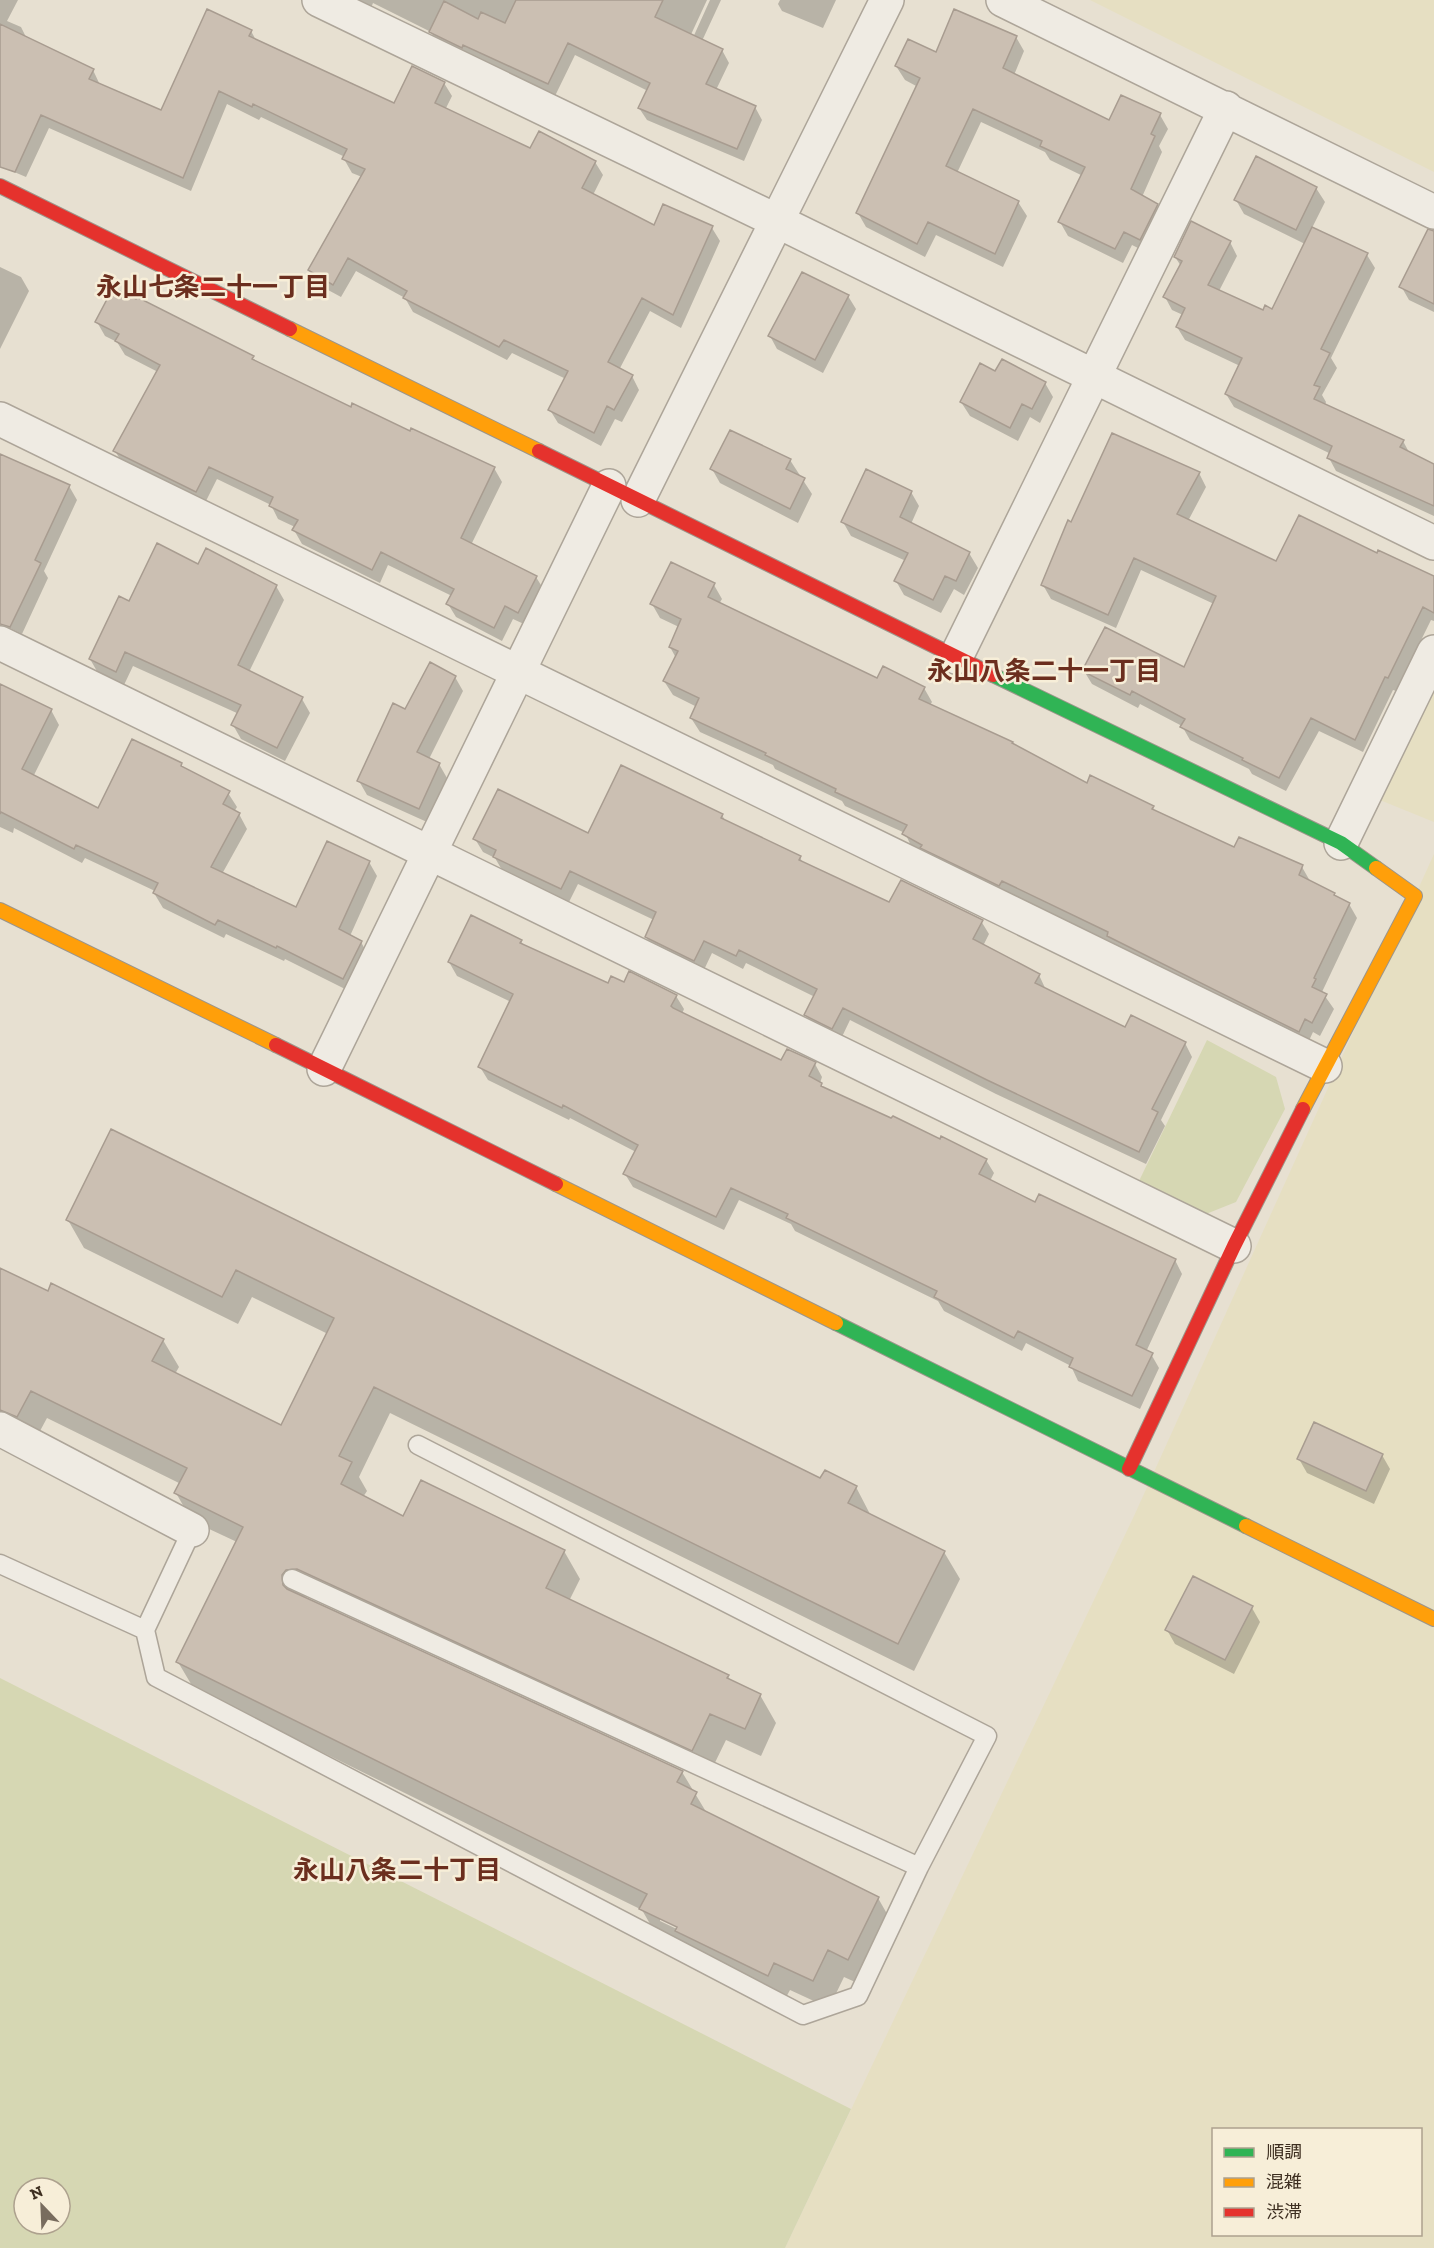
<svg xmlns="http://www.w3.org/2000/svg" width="1434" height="2248" font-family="'Zilla Slab','Noto Sans JP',serif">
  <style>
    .farmland { fill: #e6dfc2; fill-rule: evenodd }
    .green { fill: #d6d7b3; fill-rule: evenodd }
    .shadow { fill: #0003; fill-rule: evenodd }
    .building { fill: #cbbfb2; stroke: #a89c90; stroke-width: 1.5 }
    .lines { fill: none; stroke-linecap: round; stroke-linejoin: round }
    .lane-casing { stroke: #ada599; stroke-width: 21 }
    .street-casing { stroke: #ada599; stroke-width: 36 }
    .fast-casing { stroke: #9c958a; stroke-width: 16 }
    .slow-casing { stroke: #9c958a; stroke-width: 16 }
    .jam-casing { stroke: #9c958a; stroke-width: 16 }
    .lane { stroke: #efebe3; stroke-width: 18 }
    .street { stroke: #efebe3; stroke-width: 33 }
    .fast { stroke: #30b455; stroke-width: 14 }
    .slow { stroke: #ff9f0a; stroke-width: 14 }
    .jam { stroke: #e5322d; stroke-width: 14 }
    .labels { text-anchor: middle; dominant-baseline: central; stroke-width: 5; stroke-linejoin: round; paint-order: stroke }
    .neighbourhood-label { font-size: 26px; font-weight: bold; fill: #6b2e1e; stroke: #f7eed8 }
  </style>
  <rect width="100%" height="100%" fill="#e7e0d1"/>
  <path class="farmland" d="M1090,0h344v172z
    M1434,672v150l-64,-26z
    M1434,854v1394h-649l349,-732zM1214,2130h206v104h-206z"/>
  <path class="green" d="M1207,1040l69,37 9,32 -49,93 -30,12 -67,-33z
    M0,1678l851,431 -66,139h-785zM24,2188h36v36h-36z"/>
  <path class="shadow" d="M0,0h18l-11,21 14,6 6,12 66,31 7,15 61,27 90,-81 6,11 138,63 49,-22 8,13 -7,14 86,40 64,12 8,13 -10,20 62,32 9,-21 48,22 8,13 -39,87 -31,-17 -31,59 13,6 7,14 -17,32 -7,-3 -14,27 -43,-23 -8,-13 16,-31 -54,-26 -5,7 -94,-48 -8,-14 -49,-27 -15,26 -24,-13 -8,-14 53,-93 -10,-4 -8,-14 1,-2 -84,-40 -2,3 -32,-16 -36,87 -142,-63 -23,49 -26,-11z
    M356,0h351l-19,41 3,1 19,-42h11l-19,41 20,9 7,13 -13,27 39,17 7,13 -18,41 -97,-41 -8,-12 9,-17 -73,-36 -20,41 -117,-51 -7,-13 -58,-29 -2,5z
    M780,0h56l-13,28 -41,-17 -4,-7z
    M1016,37l8,14 -10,24 96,47 50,-7 8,14 -9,17 3,6 -20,45 15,8 8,15 -17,33 -16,-8 -9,18 -55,-27 -8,-14 23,-46 -33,-16 -5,-8 -64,-30 -24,51 61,29 9,14 -24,51 -67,-32 -11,22 -59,-30 -8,-14 60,-126 -13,-7 -9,-14 41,-12z
    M1316,188l9,14 -13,26 55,27 8,13 -44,90 6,10 -15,27 4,7 -1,3 78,36 7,13 24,12v50l-98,-45 -7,-13 2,-4 -97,-47 -8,-13 14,-28 -55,-26 -8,-13 6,-12 -11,-5 -7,-13 16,-31 -6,-9 55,-15 7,14 -18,35 45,21 9,-1 32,-67 -61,-30 -8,-14z
    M1434,241v71l-25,-12 -8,-14z
    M0,267l21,10 8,14 -29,58z
    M848,296l8,13 -33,64 -46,-24 -7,-13z
    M97,322l155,35 3,5 96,47 143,59 8,14 -31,63 65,32 8,13 -18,35 -13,-6 -11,22 -46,-24 -8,-13 4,-8 -64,-31 -8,18 -78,-39 -8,-14 1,-3 -17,-8 -7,-14 -54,-26 -13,26 -81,-41 -8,-13 43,-79 -33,-17 -8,-13 -12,-6z
    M996,373l49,10 8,14 -13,26 -10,-6 -12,24 -48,-25 -9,-14z
    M0,456l69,30 8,14 -33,71 4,7 -26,56 -22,-11z
    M790,460l22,34 -14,29 -78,-40 -8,-14z
    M1199,473l7,14 -18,34 89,42 101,-8 56,23v43l-3,-1 -35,71 -3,-1 -30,62 -44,-21 -33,60 -34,-17 -3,-5 -59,-29 -8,-14 -42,-22 -2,4 -46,-24 -8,-13 100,-2 30,-65 -73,-34 -25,58 -65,-29 -8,-14 28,-61z
    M911,492l8,14 -8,18 58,29 9,15 -14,27 -10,-6 -13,24 -37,-18 -8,-14 10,-20 -55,-25 -8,-14z
    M199,566l77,20 8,14 -35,72 53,27 8,14 -25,48 -44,-22 -8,-14 6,-11 -106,-48 -9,19 -26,-12 -8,-14 40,-56z
    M714,585l8,14 -3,5 158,76 47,8 8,14 -2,3 157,80 66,22 2,5 80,37 67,18 8,14 39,23 8,14 -35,74 12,17 -14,27 -7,-4 -6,13 -191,-95 -3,-7 -201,-95 -7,-15 -60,-27 -3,-5 -67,-32 -2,-4 -73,-33 -9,-14 6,-11 -24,-12 -9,-14 12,-23 -6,-11 9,-20 -19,-9 -8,-14z
    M455,677l8,14 -34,68 10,5 8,14 -20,44 -60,-27 -8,-14 47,-70z
    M0,703l51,7 8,15 -26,52 65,33 83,-46 3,5 44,24 9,14 -3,5 5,2 8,15 -25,45 74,35 73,-47 8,14 -27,60 11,6 8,15 -18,35 -66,-33 -1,2 -58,-27 -2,4 -61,-30 -9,-15 1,-2 -70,-33 -3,5 -68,-35 -1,5 -13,-6z
    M722,815l4,7 74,35 3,7 87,40 91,17 8,13 -6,12 56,29 7,15 80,39 59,14 7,14 -31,63 4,6 -19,38 -150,-70 -146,-74 -10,21 -26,-12 -8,-14 9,-18 -69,-34 -3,6 -31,-16 -10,21 -48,-23 -8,-14 8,-17 -76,-36 -9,18 -67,-32 -7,-12 -12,-6 -8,-13 114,-4z
    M521,941l3,5 84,39 17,-1 51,12 8,13 -2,5 100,48 33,2 7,13 -2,6 4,6 162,71 8,13 -4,8 46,23 139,56 7,14 -36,78 5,2 8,14 -19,41 -62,-28 -7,-15 -45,-23 -4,8 -78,-40 -6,-10 -143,-70 -4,-7 -52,-24 -15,30 -91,-43 -8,-13 11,-22 -66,-34 -1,2 -81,-40 -8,-13 31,-65 -54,-26 -8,-14z
    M112,1131l709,349 35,7 15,29 73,36 16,27 -46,92 -524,-258 -31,64 8,14 -4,6 41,21 160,33 16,28 -11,22 159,75 3,6 29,13 16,28 -15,33 -35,-16 -18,37 -394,-181 -14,1 382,175 26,43 170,83 16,28 -30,60 -20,-9 -15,31 -39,-18 -7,13 -126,-67 -15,-26 -448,-221 -16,-27 59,-120 -45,-21 -16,-28 5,-9 -134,-66 -14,26 -33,-16v-159l48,24 115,47 16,27 -4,7 106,53 47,-93 -76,-37 -14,27 -154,-76 -16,-28zM660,1917l24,12 -1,3 -23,-11z
    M1382,1455l8,14 -16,35 -67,-31 -8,-14z
    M1252,1608l8,14 -26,52 -59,-30 -8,-14z"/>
  <path class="building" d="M516,0h147l-8,17 68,32 -17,35 50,22 -19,43 -99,-41 12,-25 -82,-40 -20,41 -85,-39 -1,3 -33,-16 15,-31 34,18 3,-7 24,11z
    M207,9l45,21 -3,6 145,67 18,-37 33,16 -10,21 95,45 9,-17 57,30 -14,27 72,37 9,-21 50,22 -40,89 -31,-17 -34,64 25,13 -19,35 -7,-4 -13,27 -46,-23 20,-39 -64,-31 -5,7 -96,-49 4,-7 -59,-33 -15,27 -25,-15 57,-101 -23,-10 5,-10 -94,-45 -1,3 -33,-16 -36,87 -142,-63 -26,57 -15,-5v-143l94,45 -5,10 72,31z
    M954,9l63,27 -14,32 106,52 12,-25 40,18 -10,21 4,2 -24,53 27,15 -18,36 -16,-8 -9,17 -57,-27 27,-55 -45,-21 2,-5 -69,-32 -27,57 73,35 -24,53 -67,-32 -11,22 -61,-31 64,-135 -25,-12 13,-27 28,13z
    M1256,156l61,31 -21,43 -62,-30z
    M1191,221l40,20 -23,44 55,25 2,-5 7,4 40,-82 56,26 -47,96 9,4 -16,32 6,2 -6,12 90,41 -4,7 34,17v42l-107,-48 5,-12 -107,-52 17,-36 -66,-31 9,-19 -22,-11 19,-36 -8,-4z
    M1428,229l6,2v73l-35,-17z
    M802,272l47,23 -34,65 -47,-24z
    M113,288l23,11 1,-2 117,59 -2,3 99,48 1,-4 58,28 1,-3 84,39 -34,71 76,38 -19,37 -13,-7 -11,22 -48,-24 8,-15 -73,-37 -9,18 -80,-40 6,-10 -29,-14 4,-9 -64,-30 -13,25 -83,-41 47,-86 -45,-24 4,-7 -24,-12z
    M1002,359l44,23 -14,27 -10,-5 -12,24 -50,-26 20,-39 15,8z
    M730,430l61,29 -5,10 19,9 -15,31 -80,-40z
    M1112,433l88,39 -23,42 99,47 23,-46 78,38 1,-3 56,26v37l-11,-6 -35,71 -3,-1 -30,63 -44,-22 -32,60 -37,-18 1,-2 -63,-31 5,-8 -53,-28 -2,4 -48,-24 23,-44 79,40 32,-71 -82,-38 -26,57 -67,-30 27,-65 3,2z
    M0,454l70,31 -35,75 6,3 -31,64 -10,-3z
    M866,469l46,22 -12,26 70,35 -14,29 -11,-5 -12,24 -39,-19 14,-28 -67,-31z
    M157,543l41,21 8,-16 71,37 -39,80 65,32 -26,51 -46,-23 10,-20 -116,-53 -9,20 -27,-13 30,-63 10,5z
    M671,562l44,21 -7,14 169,81 6,-12 42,21 -6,12 94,43 -1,1 75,40 3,-8 64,31 -2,3 82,38 5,-10 64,28 -4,10 36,18 -1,2 16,8 -36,75 2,1 -4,8 15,7 -15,29 -7,-4 -6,13 -192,-96 1,-4 -106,-51 -3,5 -79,-38 2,-3 -20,-11 5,-9 -72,-33 1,-3 -71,-34 1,-2 -76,-35 9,-20 -36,-17 15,-30 -9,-4 12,-28 -31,-15z
    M430,662l26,14 -39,76 23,11 -21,46 -62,-28 36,-78 12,6z
    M0,684l52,25 -30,60 76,39 34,-69 50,24 -1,3 49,25 -7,13 17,9 -29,54 85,40 31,-66 43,20 -31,68 23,12 -19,38 -66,-33 -1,2 -58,-28 -3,5 -62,-32 5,-10 -82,-38 -2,4 -73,-37 -1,2z
    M621,765l102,49 -2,4 80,38 -2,4 90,42 12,-22 82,40 -10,19 67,35 -5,9 90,44 6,-12 55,27 -34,67 6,3 -19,40 -152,-72 -144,-72 -11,21 -28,-14 13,-26 -78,-39 -3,6 -32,-15 -10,20 -49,-24 11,-25 -86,-41 -9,18 -68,-32 3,-7 -23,-11 25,-50 90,44z
    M471,915l51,25 -2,3 88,40 3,-7 13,6 5,-11 48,24 -6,11 2,2 108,52 6,-11 29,13 -7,14 13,7 -1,3 70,32 2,-2 47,23 1,-3 46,23 -8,15 56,28 4,-8 137,65 -40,86 17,8 -21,43 -63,-29 4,-9 -55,-27 -4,7 -80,-41 3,-6 -151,-73 2,-4 -57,-26 -15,29 -93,-43 15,-29 -75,-40 -1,3 -84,-41 35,-73 -65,-32z
    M111,1129l709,349 5,-8 32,16 -9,17 97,48 -47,93 -524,-257 -35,69 13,6 -11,22 62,32 18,-36 144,70 -19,38 183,87 -2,3 34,16 -16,35 -35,-15 -18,37 -395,-182 -11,1 -4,5 1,10 4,4 396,182 -6,11 20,10 -6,12 188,93 -31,63 -20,-10 -15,31 -39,-18 -6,13 -93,-45 2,-4 -38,-18 8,-15 -471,-232 67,-135 -69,-34 13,-25 -156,-77 -14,26 -17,-7v-142l48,23 3,-8 113,56 -12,22 129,64 53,-107 -98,-48 -14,27 -156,-77z
    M1314,1422l69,32 -17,37 -69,-32z
    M1193,1576l60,30 -28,54 -60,-30z"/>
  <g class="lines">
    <g class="lane-casing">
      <path id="lane" d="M418,1445l569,291 -68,131
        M0,1564l145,66 47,-100
        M145,1630l11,47 647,338 55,-19 61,-129 -627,-288"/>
    </g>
    <g class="street-casing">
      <path id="street" d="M319,0l458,221 657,322
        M1003,0l431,212
        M0,419l1325,647
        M638,500l249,-500
        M0,643l1234,603
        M956,657l270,-549
        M1341,843l93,-191
        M324,1069l285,-583
        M0,1429l192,101"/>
    </g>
    <g class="fast-casing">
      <path id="fast" d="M993,675l348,168 35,25
        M836,1323l410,203"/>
    </g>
    <g class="slow-casing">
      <path id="slow" d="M290,329l249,122
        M0,910l276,135
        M1303,1109l112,-213 -39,-28
        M556,1184l280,139
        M1246,1526l188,93"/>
    </g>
    <g class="jam-casing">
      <path id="jam" d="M0,186l290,143
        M539,451l454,224
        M276,1045l280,139
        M1129,1469l105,-223 69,-137"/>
    </g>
    <use href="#lane" class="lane"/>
    <use href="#street" class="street"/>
    <use href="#fast" class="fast"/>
    <use href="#slow" class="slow"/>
    <use href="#jam" class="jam"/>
  </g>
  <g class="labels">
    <g class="neighbourhood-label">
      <text x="213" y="287">永山七条二十一丁目</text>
      <text x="1044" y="671">永山八条二十一丁目</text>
      <text x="397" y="1870">永山八条二十丁目</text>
    </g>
  </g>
  <rect x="1212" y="2128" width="210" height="108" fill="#f7eed8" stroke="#ada18e" stroke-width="1.5"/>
  <rect x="1224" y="2148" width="30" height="9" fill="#30b455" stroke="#ada18e" stroke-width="1.5"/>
  <text x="1266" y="2158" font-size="18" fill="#3d2e20">順調</text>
  <rect x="1224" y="2178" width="30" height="9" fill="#ff9f0a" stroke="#ada18e" stroke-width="1.5"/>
  <text x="1266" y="2188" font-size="18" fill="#3d2e20">混雑</text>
  <rect x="1224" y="2208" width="30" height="9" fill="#e5322d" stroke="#ada18e" stroke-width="1.5"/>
  <text x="1266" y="2218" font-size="18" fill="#3d2e20">渋滞</text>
  <g transform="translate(42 2206) rotate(337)"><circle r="28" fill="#f7eed8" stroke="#ada18e" stroke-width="1.5"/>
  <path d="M0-4.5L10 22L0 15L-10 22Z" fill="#786c5e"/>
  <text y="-9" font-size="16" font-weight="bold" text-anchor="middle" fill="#3d2e20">N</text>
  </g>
</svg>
